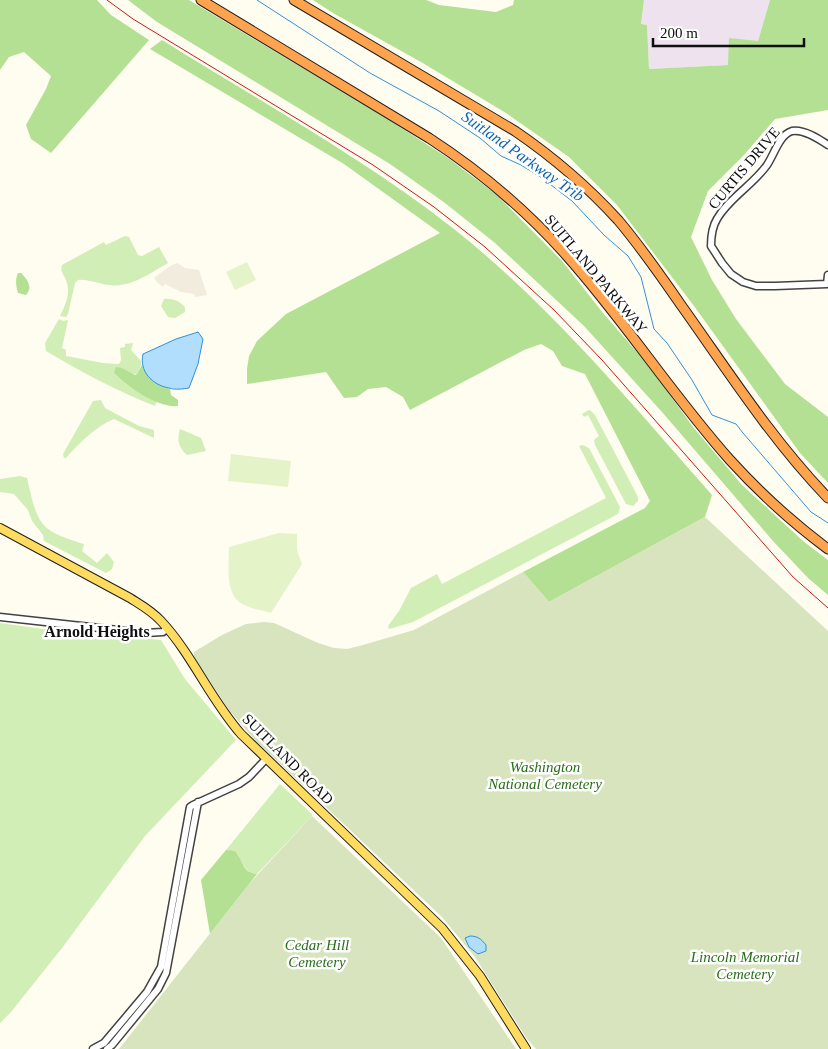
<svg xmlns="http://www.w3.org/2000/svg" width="828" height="1049" font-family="Georgia,serif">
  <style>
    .industrial { fill: #ede2ee }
    .green { fill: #d1eeb6 }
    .forest { fill: #b4e093 }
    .cemetery { fill: #d7e4be }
    .pitch { fill: #e4f4c8 }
    .plaza { fill: #f1ecde }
    .water { fill: #b0defc; stroke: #3092da }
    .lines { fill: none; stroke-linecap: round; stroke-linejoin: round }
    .stream { stroke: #3092da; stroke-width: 1 }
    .minor-casing { stroke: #424242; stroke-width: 9 }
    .major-casing { stroke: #202020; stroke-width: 10 }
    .highway-casing { stroke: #202020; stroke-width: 11 }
    .minor { stroke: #fff; stroke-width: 6 }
    .major { stroke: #ffdc60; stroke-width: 8 }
    .highway { stroke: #ffa34e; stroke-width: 9 }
    .rail { stroke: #cc191d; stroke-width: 1 }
    .labels { text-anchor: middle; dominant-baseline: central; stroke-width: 5; stroke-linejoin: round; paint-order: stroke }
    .street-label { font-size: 15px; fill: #0f0f0f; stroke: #fff }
    .park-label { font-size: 15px; font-style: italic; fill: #286d18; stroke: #fff }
    .water-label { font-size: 16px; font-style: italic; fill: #0b63ad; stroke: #fff }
    .neighbourhood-label { font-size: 16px; font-weight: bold; fill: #0f0f0f; stroke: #fff }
  </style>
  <rect width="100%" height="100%" fill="#fffcf0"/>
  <path class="industrial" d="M644,0h126l-12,41 -30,24 -79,4 -2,-44 -6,-1z"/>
  <path class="green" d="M125,236l4,1 9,18 4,1 17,-9 9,16c-18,10 -37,25 -59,22 -10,-1 -21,-6 -31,-5l-3,3 -7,31 -2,3 -6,-1c6,-12 11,-23 6,-36 -2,-5 -6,-8 -4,-15l42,-23 2,3z
    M164,299c6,-1 18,2 21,9v4l-10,6 -7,-1 -7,-11z
    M59,319l4,2 5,-1 -6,28 4,2v6l37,7 16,1 2,-4 -1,-12 5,-1v-3l8,-1 -2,7 10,11v5l-4,8 -23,-1c11,12 27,22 43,28l-2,5c-38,-15 -74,-34 -109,-55l-1,-8z
    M101,400l4,8 34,18 15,4v8l-40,-19c-19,8 -35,24 -48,39h-2l-1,-4 30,-53z
    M589,410l2,1 4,4 43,82v4l-5,5 -7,-2 -31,-59 -1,-5 5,-4 -11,-21 -4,2 -2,-3z
    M180,429l21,9 5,13 -19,4c-9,-8 -10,-15 -7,-26z
    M583,445l6,3 31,59 -2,7 -205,108 -24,7 -1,-3 11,-15 12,-23 26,-14 5,10 164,-86 -27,-52z
    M20,476l7,2c3,13 7,34 15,45 8,11 29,17 42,21l-2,7 15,12 10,-10 7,9 -2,7 -6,4 -62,-32 -1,-6 -11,-14 -4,-11 -14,-16 -14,-2v-13z
    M0,623l50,7 111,10 24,39 51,61 -91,96 -83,112 -51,64 -11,11z
    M280,784l32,30v2l-55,58c-12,-2 -14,-9 -19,-20l-12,-4z"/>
  <path class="forest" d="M0,0h97l14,15 38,25 -98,113 -20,-14 -5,-14 20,-36 5,-13 -27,-24 -15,5 -9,13z
    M128,0h61l197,118 62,40 49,37 65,66 41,52 46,53 44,61 49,58 61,56 25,19v35l-20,-17 -35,-37 -111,-129 -78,-86 -89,-83 -50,-40 -55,-39 -233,-142z
    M313,0h113l13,5 57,7 17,-7 1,-5h130l-3,24 6,1 2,44 79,-4 1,-27 29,3 12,-41h58v110l-53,9 -31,36 -36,36 -17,46 21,43 24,39 49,65 43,33v66l-28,-30 -106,-147 -77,-101 -48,-48 -63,-44 -85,-51 -88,-49z
    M162,40c98,61 201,118 292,189 97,77 176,173 258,266l-7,22 -156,85 -26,-30 122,-64 5,-7 -65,-127 -23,-8 -9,-15 -12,-7 -17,6 -114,60 -7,-13 -17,-10 -18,2 -11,8 -13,1 -18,-26 -79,12v-15l2,-13 8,-15 29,-27 154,-81 -96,-69 -194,-115z
    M18,273h3c7,7 12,14 5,22l-8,-2c-2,-7 -3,-13 0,-20z
    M142,365c3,11 17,21 28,24l1,6 7,5v6c-20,2 -51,-19 -64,-33l2,-6 6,1 13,7 2,-1z
    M226,850l9,1c10,11 5,20 22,23l-47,60 -9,-54z"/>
  <path class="cemetery" d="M705,517l123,114v418h-292l-9,-10 -52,-82 -33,-40 -189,-179 -24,-28 -35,-53v-5l28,-17 24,-11 18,-2 10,1 44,20 16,5 13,1 16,-4 51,-15 109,-58 26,30z
    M312,816l129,122 75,111h-397l130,-165z"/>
  <path class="pitch" d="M247,262l9,18 -21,10 -9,-18z
    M231,454l60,7 -3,26 -60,-6z
    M279,533l18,1v16l5,14 -31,49c-10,-3 -25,-5 -33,-12 -13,-12 -9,-38 -9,-54z"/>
  <path class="plaza" d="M177,263l8,5 14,2 8,25 -12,2 -1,-3 -13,-2 -16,-8 -2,3 -4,-3 -5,-6 16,-12z"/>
  <path class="water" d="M198,332l5,7 -5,25 -9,24c-6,1 -14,2 -20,0 -17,-3 -30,-17 -26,-34l33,-15z
    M470,936c8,0 11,3 16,9v6l-8,3 -9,-7 -4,-9z"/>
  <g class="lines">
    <path class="stream" d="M257,0l113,73 69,38 41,27 21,18 20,9 21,13 30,23 32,34 24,21 13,21 13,52 13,14 25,37 20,35 24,9 7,9 68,79 17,11"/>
    <g class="minor-casing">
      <path id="minor" d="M828,145c-9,-6 -24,-16 -36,-14 -13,4 -18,24 -25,34 -14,20 -38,33 -50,54 -5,8 -6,17 -6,27l11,17 9,11 12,8 13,4h19l52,-2 1,-9
        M0,617l145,16 18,-1 4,-4
        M93,1049l11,-6 11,-13 32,-38 14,-25 29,-160 3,-2 46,-21 10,-7 17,-18
        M107,1049l5,-4 46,-56 8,-16 32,-171"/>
    </g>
    <g class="major-casing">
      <path id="major" d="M0,528l130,70c11,7 22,13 31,23 31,33 49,78 80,113l201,194 38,48 46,73"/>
    </g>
    <g class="highway-casing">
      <path id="highway" d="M201,0l228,138c51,33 97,72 138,118 58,65 105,139 163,204 30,33 63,63 98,89
        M294,0l221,131c38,26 72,55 103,89 23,27 43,56 63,85 47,66 91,135 147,193"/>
    </g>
    <use href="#minor" class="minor"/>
    <use href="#major" class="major"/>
    <use href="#highway" class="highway"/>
    <path class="rail" d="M107,0l26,19 240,146 61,42 51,40 69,63 48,50 191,217 35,31"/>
  </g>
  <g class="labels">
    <g class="street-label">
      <text transform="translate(744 168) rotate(-50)">CURTIS DRIVE</text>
      <text transform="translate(596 274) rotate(50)">SUITLAND PARKWAY</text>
      <text transform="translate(288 759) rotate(45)">SUITLAND ROAD</text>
    </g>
    <g class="park-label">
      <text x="545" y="767">Washington<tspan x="545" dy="17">National Cemetery</tspan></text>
      <text x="317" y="945">Cedar Hill<tspan x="317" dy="17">Cemetery</tspan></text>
      <text x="745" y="957">Lincoln Memorial<tspan x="745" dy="17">Cemetery</tspan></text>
    </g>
    <g class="water-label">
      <text transform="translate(523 156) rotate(35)">Suitland Parkway Trib</text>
    </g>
    <g class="neighbourhood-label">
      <text x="97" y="631">Arnold Heights</text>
    </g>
  </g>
  <path d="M653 38v8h151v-8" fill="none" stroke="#0f0f0f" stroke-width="2.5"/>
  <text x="660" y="38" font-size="15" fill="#0f0f0f" stroke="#ffffff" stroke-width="4" paint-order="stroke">200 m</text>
</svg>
